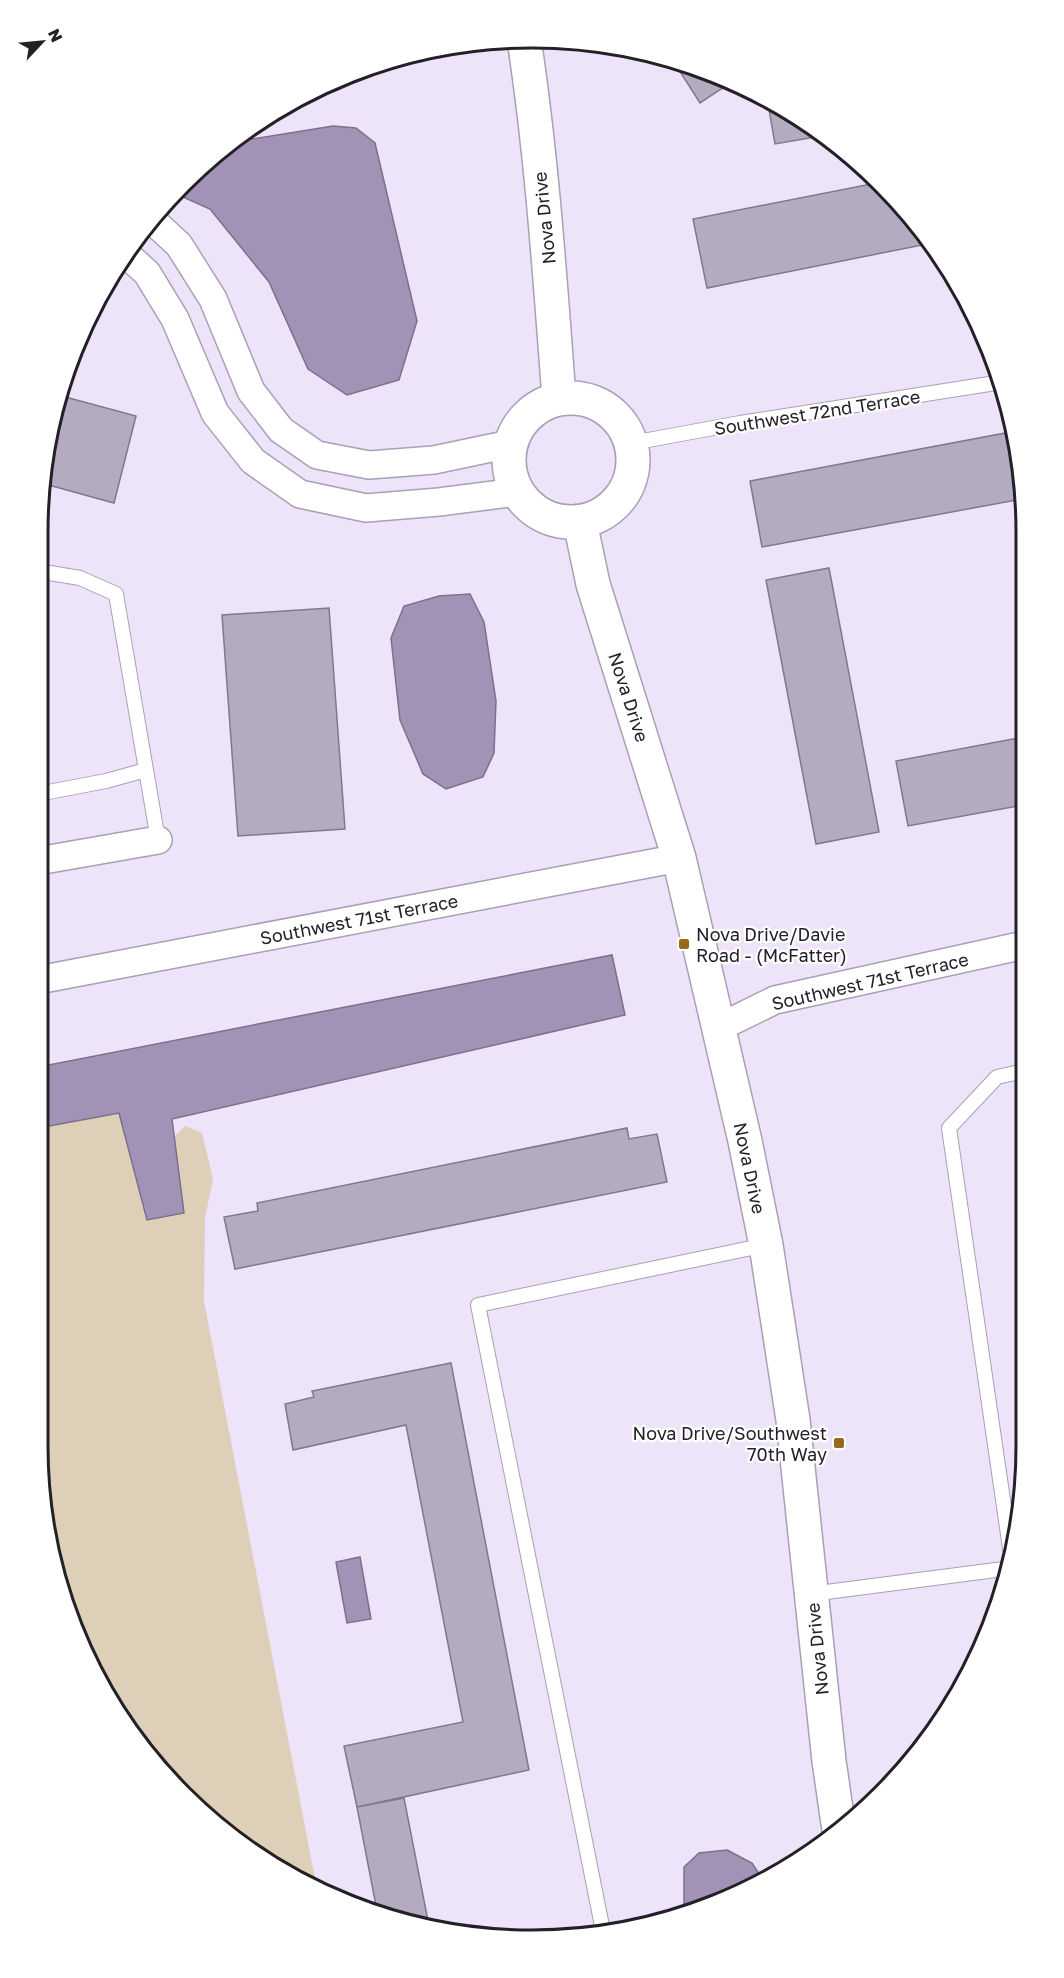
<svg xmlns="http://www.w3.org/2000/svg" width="1064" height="1978" font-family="'Golos Text',sans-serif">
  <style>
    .green { fill: #decfb8 }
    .water { fill: #a292b6; stroke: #7c708b; stroke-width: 1.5 }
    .building { fill: #b4abc0; stroke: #80788c; stroke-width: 1.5 }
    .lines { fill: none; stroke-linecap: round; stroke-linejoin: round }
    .service-casing { stroke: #a9a0b5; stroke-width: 16 }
    .minor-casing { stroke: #a9a0b5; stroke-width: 30 }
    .tertiary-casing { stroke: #a9a0b5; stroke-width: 36 }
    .service { stroke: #fff; stroke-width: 14 }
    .minor { stroke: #fff; stroke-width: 27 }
    .tertiary { stroke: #fff; stroke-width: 33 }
    .poi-dot { fill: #966a18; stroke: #fff; stroke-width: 2 }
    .labels { text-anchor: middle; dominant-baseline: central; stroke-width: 4.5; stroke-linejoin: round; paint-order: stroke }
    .street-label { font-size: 18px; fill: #232028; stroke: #fff }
    .poi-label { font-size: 18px; fill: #232028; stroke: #fff; text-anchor: start }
    .rim { fill: none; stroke: #232028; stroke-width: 3 }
  </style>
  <rect width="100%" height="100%" fill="#ede4fa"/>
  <path class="green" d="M112,1099l50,50 23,-23 17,7 11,46 -8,39 -1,83 112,583 -58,-27 -118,-110 -76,-142 -26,-159v-341l25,-4z"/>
  <path class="water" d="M333,126l23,2 19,15 42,178 -18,59 -52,15 -39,-26 -39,-87 -59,-73 -36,-16 53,-50z
    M470,594l14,28 12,79 -2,52 -11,24 -37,12 -23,-15 -23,-54 -9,-82 13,-32 35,-10z
    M612,955l13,60 -453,104 12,94 -37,7 -28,-107 -81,15v-61z
    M360,1557l11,62 -24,4 -11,-61z
    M727,1850l25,13 10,15 -40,25 -38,8v-44l15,-14z"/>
  <path class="building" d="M672,59l19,5 41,18 -32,21z
    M767,98l12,6 42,32 -46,8z
    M881,182l51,61 -225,45 -14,-69z
    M58,395l78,21 -22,87 -73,-20 13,-79z
    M1011,432l11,67 -260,48 -12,-66z
    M829,568l50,264 -63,12 -50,-264z
    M329,608l16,221 -107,7 -16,-221z
    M1023,737v68l-115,21 -12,-65z
    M627,1128l2,11 28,-5 10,48 -432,87 -11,-52 34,-6 -1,-8z
    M451,1363l78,407 -172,37 -13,-61 119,-24 -57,-297 -113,25 -8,-46 29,-7 -2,-6z
    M404,1798l25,128 -25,-2 -27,-13 -20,-104z"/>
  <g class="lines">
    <g class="service-casing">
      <path id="service" d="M632,443l108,-20 262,-41
        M38,571l42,7 36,16 42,246
        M38,794l68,-13 40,-11
        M1012,1562l-63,-434 48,-51 27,-6
        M811,1594l200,-26
        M603,1931l-125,-626 288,-60"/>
    </g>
    <g class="minor-casing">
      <path id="minor" d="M151,219l28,26 34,54 38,92 30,39 36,25 52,10 65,-5 76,-16
        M126,254l21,19 28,46 40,94 38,48 47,33 66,14 73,-6 78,-10
        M38,861l120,-21
        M38,980l641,-122
        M720,1027l55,-27 249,-55"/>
    </g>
    <g class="tertiary-casing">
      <path id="tertiary" d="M524,39c18,119 26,239 35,359
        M509 460a62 62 0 1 1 124 0a62 62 0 1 1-124 0Z
        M580,522l13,62 86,274 66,283 21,104 27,175 36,341 10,69"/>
    </g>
    <use href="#service" class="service"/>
    <use href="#minor" class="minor"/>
    <use href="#tertiary" class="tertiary"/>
  </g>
  <g class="poi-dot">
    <rect x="678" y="938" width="12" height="12" rx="3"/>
    <rect x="833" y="1437" width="12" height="12" rx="3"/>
  </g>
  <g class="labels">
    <g class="street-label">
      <text transform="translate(544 218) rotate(-96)">Nova Drive</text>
      <text transform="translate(817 412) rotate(-9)">Southwest 72nd Terrace</text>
      <text transform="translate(629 697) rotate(72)">Nova Drive</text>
      <text transform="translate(359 919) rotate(-11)">Southwest 71st Terrace</text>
      <text transform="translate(870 981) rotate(-13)">Southwest 71st Terrace</text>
      <text transform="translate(750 1168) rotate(78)">Nova Drive</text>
      <text transform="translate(817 1649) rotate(-96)">Nova Drive</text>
    </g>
    <g class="poi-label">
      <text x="696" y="934">Nova Drive/Davie<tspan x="696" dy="21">Road - (McFatter)</tspan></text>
      <text x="827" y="1433" text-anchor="end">Nova Drive/Southwest<tspan x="827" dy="21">70th Way</tspan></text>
    </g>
  </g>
  <path d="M0 0H1064V1978H0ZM532 48H532A484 484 0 0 1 1016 532V1446A484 484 0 0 1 532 1930H532A484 484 0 0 1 48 1446V532A484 484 0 0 1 532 48Z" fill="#fff" fill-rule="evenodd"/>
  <path class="rim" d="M532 48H532A484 484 0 0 1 1016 532V1446A484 484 0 0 1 532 1930H532A484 484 0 0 1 48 1446V532A484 484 0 0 1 532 48Z"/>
  <g transform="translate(42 42) rotate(64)" stroke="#ffffff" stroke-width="4.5" paint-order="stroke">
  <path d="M0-4.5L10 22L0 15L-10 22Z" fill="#232028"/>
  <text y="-9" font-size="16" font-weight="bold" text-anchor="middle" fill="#232028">N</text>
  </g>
</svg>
